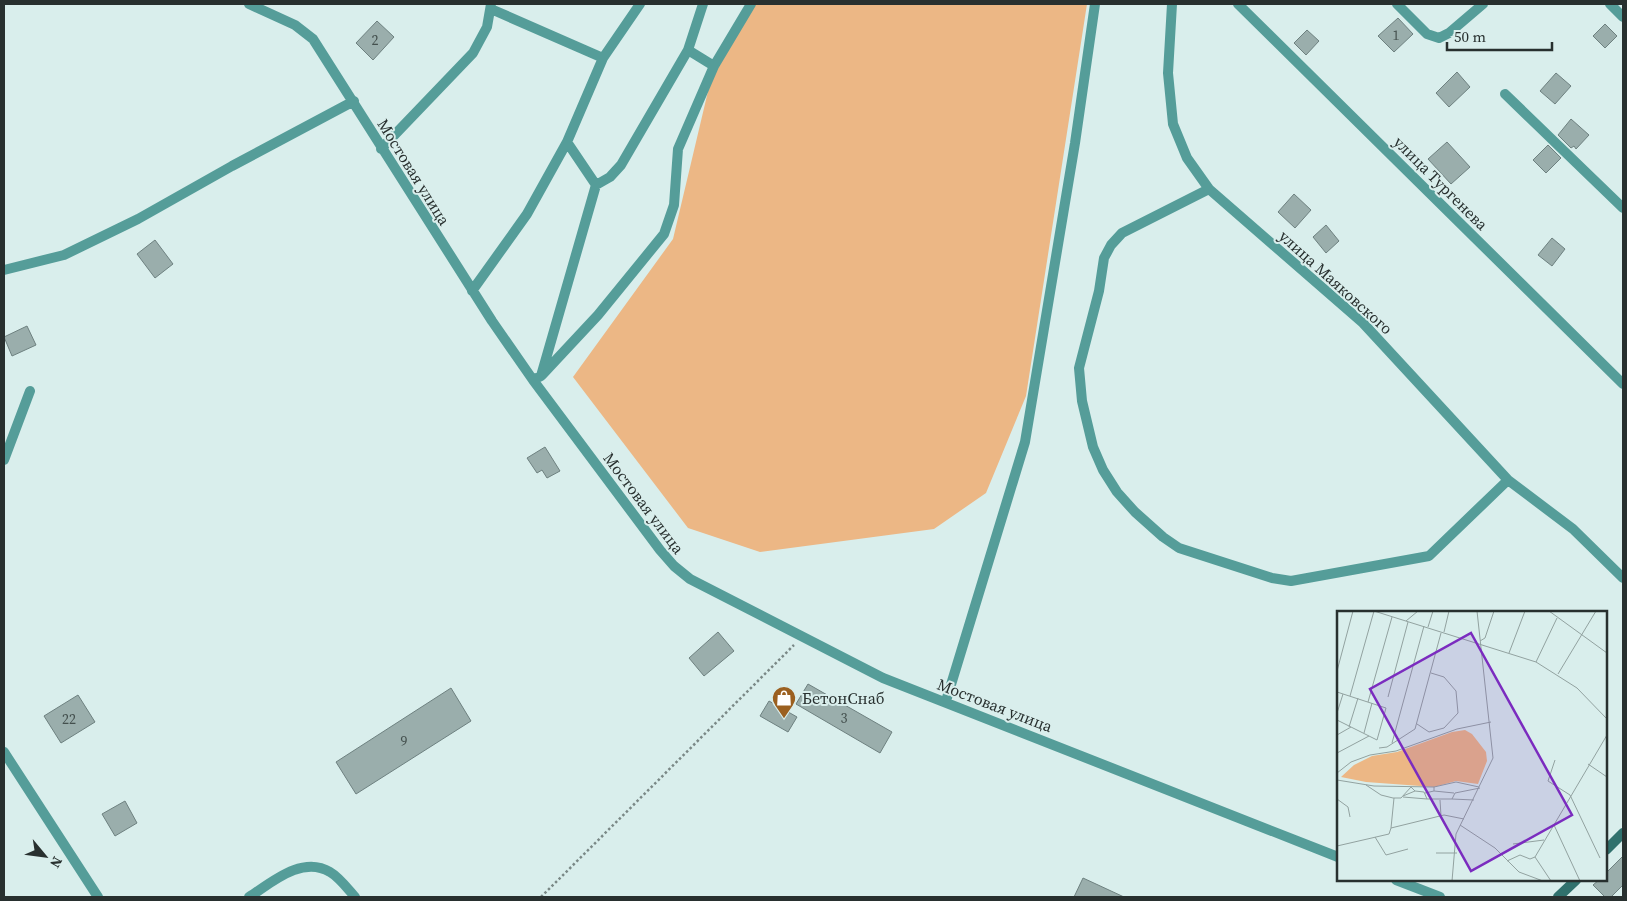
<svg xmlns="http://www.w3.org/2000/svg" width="1627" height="901" font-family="'Source Serif 4',serif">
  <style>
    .green { fill: #ecb785 }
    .building { fill: #9aaeac; stroke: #6e8180 }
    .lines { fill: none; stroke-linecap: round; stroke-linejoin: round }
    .path { stroke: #7a8886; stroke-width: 2.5; stroke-dasharray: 2.5 2.5; stroke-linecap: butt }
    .minor { stroke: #559d99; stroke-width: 10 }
    .secondary { stroke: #30716d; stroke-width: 10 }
    .labels { text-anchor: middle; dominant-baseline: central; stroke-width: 4; stroke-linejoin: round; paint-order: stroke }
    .number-label { font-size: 14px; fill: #44504e }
    .street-label { font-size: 16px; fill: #28302f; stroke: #d9eeec }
    .poi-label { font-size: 16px; fill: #28302f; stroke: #d9eeec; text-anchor: start }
    .inset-road { fill: none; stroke: #92a2a0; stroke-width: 1 }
    .view { fill: #7b2cbf; fill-opacity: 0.15; stroke: #7b2cbf; stroke-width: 2.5 }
    .inset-edge { fill: none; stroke: #28302f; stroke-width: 2.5 }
  </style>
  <rect width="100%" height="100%" fill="#d9eeec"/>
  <path class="green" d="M755,4h332l-61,392 -40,97 -52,36 -174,23 -72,-24 -115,-151 100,-138 41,-173z"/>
  <path class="building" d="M1398,18l15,16 -19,18 -16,-16z
    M377,21l17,16 -21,23 -17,-17z
    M1605,24l12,12 -12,12 -12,-12z
    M1307,30l12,11 -13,14 -12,-12z
    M1457,72l13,15 -21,20 -13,-14z
    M1556,73l15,13 -16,18 -15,-13z
    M1571,119l18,16 -13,14 -2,-3 -3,2 -13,-13z
    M1447,142l23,25 -19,17 -23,-25z
    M1548,145l13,13 -15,15 -13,-13z
    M1294,194l17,16 -16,18 -17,-16z
    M1326,225l13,16 -13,12 -13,-16z
    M1552,238l13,11 -13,17 -14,-11z
    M155,240l18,24 -18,14 -18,-24z
    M27,326l9,19 -24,11 -8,-19z
    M545,447l15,24 -13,7 -5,-8 -5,3 -10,-15z
    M718,632l16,19 -30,25 -15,-18z
    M808,684l84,48 -12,21 -84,-49z
    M451,688l20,33 -115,73 -20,-32z
    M78,695l17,27 -34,21 -17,-27z
    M769,701l28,16 -9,15 -28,-16z
    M125,801l12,22 -22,13 -13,-22z
    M1623,856v29l-12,12h-6l-12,-12 6,-5h7v-7z
    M1083,878l41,19h-50z"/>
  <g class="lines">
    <path class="path" d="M541,897l253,-252"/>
    <path class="minor" d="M249,4l46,21 18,14 179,282 41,59 127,170 14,16 16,13 193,99 455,179
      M703,4l-15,46 26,16 37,-62
      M1172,4l-4,69 5,51 14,34 22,31 154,134 145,157 65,49 50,49
      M1238,4l385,380
      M1397,4l30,30 12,4 10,-5 34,-29
      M1610,4l13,13
      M491,9l112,49
      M1505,94l118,114
      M381,149l92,-96 14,-26 4,-23
      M596,185l14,-8 11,-12 67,-115
      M1209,189l-87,44 -11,12 -7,13 -5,33 -20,77 3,33 11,46 10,23 14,22 18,20 28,25 16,11 93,30 19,3 138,-25 79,-76
      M4,270l60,-15 74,-36 94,-53 122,-65
      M472,291l55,-77 40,-72
      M542,375l56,-60 66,-81 10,-29 4,-56 36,-83
      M533,380l8,-4 55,-191 -29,-43 36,-84 37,-54
      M4,460l26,-69
      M946,701l79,-259 50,-299 20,-139
      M4,752l94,145
      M1396,880l44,17
      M249,897c22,-14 53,-42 81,-25 9,5 18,17 25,25"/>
    <path class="secondary" d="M1606,850l17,-17
      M1558,897l18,-17"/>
  </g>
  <defs>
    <g id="shop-pin" transform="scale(1.25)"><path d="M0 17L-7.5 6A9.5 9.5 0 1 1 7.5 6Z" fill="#9b6020" stroke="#d9eeec"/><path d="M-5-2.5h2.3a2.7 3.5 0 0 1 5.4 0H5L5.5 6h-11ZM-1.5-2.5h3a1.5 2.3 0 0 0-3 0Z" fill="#fff"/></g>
  </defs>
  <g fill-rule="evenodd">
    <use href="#shop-pin" x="784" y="698"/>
  </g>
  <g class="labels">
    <g class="number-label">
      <text x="1396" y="35">1</text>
      <text x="375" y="40">2</text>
      <text x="844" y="718">3</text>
      <text x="69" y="719">22</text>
      <text x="404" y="741">9</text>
    </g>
    <g class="street-label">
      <text transform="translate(414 172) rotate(58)">Мостовая улица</text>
      <text transform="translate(1441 183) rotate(45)">улица Тургенева</text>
      <text transform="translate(1336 282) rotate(42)">улица Маяковского</text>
      <text transform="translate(644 503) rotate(53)">Мостовая улица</text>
      <text transform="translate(995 705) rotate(21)">Мостовая улица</text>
    </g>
    <g class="poi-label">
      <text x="802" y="698">БетонСнаб</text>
    </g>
  </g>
  <g transform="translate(1337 611)">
    <rect width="270" height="270" fill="#d9eeec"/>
    <path d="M128,119l7,4 14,18 1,9 -9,23 -22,-3 -22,6 -68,-5 -25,-5 13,-12 18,-9 25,-4 55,-20z" fill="#ecb785"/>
    <path class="inset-road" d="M37,0l162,51 41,26 30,31M212,0l58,42M69,10l12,-10M91,16l5,-16M107,21l5,-21M143,30l5,-3 9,-27M172,42l16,-42M199,51l21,-44M0,60l16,-60M221,63l38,-63M0,81l49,16 -9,32M13,85l24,-85M51,86l20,-75M31,91l24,-85M0,102l6,-19M0,109l40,20M80,113l12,8 15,-4 14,-15 -2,-22 -12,-14 -13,-4M12,116l9,-29M27,122l8,-30M0,124l14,-8M55,132l32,-117M42,137l8,-1 28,-18 26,-96M0,142l32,-17M218,149l-7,21 22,14 30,63M251,153l19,13M0,162l14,-11 19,-7 26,-4 61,-22 34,-7M0,169l37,6 60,1v4l-9,2M29,174l15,10 12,3h8l10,-11 4,4 -12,5M97,176l22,-5 23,5M97,180l20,2M66,186l24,2 -3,-7 -9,-1M0,188l11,8 2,10M90,188h25l3,-6 25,-5M115,188l22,1M103,189l1,16M123,214l35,23 24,24 24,9M217,214l26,56M54,217l3,-30M38,226l11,18 22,-6M176,233l31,-4M0,235l52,-12 2,-6 53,-13 20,4M99,242h21M198,246l72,-122M198,246l16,24M170,250l13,-6 10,4 5,-2M54,270h26M115,270l4,-47 37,-76 -16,-147"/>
    <path class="view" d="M134,22l101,182 -101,56 -101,-182z"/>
    <rect width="270" height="270" class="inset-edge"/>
  </g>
  <rect width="1627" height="901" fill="none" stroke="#28302f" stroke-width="10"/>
  <g transform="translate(45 856) rotate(119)" stroke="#d9eeec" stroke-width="4" paint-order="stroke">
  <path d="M0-4L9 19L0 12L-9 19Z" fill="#28302f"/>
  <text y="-8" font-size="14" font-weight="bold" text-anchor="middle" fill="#28302f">N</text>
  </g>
  <path d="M1447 42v8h105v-8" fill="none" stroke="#28302f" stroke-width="2.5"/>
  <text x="1454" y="42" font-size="15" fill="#28302f" stroke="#d9eeec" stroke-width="4" paint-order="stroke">50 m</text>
</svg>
